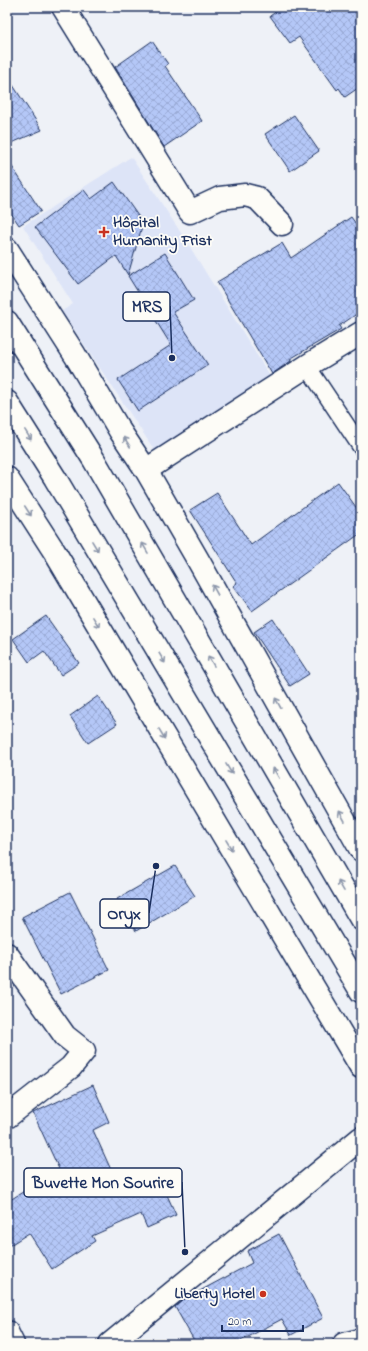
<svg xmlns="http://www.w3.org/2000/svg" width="368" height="1351" font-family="'Indie Flower',sans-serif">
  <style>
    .built { fill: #dde4f7 }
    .building { fill: url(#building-cross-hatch); stroke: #1b2f5e }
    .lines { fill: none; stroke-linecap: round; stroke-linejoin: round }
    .lane-casing { stroke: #1b2f5e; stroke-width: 19 }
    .street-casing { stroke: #1b2f5e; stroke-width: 25 }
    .secondary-casing { stroke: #1b2f5e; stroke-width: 25 }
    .highway-casing { stroke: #1b2f5e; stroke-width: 25 }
    .lane { stroke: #fdfcf7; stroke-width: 16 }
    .street { stroke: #fdfcf7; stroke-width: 22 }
    .secondary { stroke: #fdfcf7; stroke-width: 22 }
    .highway { stroke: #fdfcf7; stroke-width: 22 }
    .oneway { stroke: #8c96aa }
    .poi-dot { fill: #c8321e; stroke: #fdfcf7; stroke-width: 1.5 }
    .labels { text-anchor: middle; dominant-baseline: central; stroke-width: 3.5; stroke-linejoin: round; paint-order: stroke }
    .poi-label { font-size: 16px; font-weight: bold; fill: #1b2f5e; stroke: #fdfcf7; text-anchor: start }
    .leader { fill: none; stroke: #1b2f5e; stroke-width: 1.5 }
    .callout-dot { fill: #1b2f5e; stroke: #fdfcf7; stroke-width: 1.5 }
    .callout { fill: #fdfcf7; stroke: #1b2f5e; stroke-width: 1.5 }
    .callout-label { font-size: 17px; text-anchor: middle; font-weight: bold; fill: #1b2f5e }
  </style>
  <defs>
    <pattern id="building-cross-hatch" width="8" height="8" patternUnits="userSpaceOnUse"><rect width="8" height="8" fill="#b4c7f7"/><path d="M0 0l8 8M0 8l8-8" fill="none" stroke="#9aabd6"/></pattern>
  </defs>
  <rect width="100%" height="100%" fill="#eef1f7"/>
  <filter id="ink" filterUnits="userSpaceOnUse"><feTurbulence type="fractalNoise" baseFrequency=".025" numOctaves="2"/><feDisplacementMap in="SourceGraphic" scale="8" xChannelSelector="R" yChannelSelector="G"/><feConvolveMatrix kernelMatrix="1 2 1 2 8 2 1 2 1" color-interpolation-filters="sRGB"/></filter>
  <g filter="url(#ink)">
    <path class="built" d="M131,157l54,82 91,147 -117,71 -97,-146 11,-7 -50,-78z"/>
    <path class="building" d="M282,7h79v79l-16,11 -6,-9 -2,2 -38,-53 -9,6 -20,-27z
      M152,41l16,23 -3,2 37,55 -38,26 -49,-80z
      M7,76l35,54 -35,15z
      M294,115l25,36 -29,20 -25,-37z
      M7,159l34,52 -22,14 -12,-18z
      M114,182l29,41 -15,52 -12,-19 -38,28 -43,-57 49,-37 7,9z
      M351,217l10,14v80l-22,15 2,3 -51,30 1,2 -19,13 -55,-92 65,-39 9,15z
      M165,253l29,47 -21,12 35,53 -70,46 -20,-31 53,-35 -43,-69z
      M338,482l23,32v19l-109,78 -19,-25 4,-3 -47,-73 27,-17 34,52z
      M46,616l33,47 -18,12 -17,-24 -15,11 -16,-23z
      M273,619l36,55 -19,12 -36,-54z
      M98,696l19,28 -29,19 -18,-27z
      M175,866l20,30 -59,35 -19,-32z
      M70,892l39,78 -48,24 -39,-77z
      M93,1085l16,37 -16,8 28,62 37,-17 18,40 -29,13 -6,-14 -49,22 3,5 -43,28 -23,-36 -22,14v-45l52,-33 -26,-56z
      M279,1234l44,84 -32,17 -9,-16 -47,25h-39l-21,-37 8,-7 69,-37 -5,-12z"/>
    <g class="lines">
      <g class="lane-casing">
        <path id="lane" d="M307,366l54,81"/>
      </g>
      <g class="street-casing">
        <path id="street" d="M63,7l127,205 30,-14 25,-3 12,3 25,26
          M7,249l68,106 45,76 26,39 52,90 163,290
          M146,470l161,-104 54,-33
          M7,478l47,73 307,516
          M7,954l58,82 19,15 -13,16 -64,50
          M7,1332l6,12
          M344,1344l17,-4"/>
      </g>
      <g class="secondary-casing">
        <path id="secondary" d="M110,1344l251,-206"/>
      </g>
      <g class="highway-casing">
        <path id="highway" d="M7,322l87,138 267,459
          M7,402l48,76 306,513"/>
      </g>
      <use href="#lane" class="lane"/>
      <use href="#street" class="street"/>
      <use href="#secondary" class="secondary"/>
      <use href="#highway" class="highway"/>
    </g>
    <defs><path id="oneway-shaft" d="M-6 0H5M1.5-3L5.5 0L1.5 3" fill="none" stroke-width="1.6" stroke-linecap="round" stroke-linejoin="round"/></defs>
    <g class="oneway">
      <use href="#oneway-shaft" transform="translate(28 435) rotate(58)"/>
      <use href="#oneway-shaft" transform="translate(127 442) rotate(-123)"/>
      <use href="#oneway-shaft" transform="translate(28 511) rotate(57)"/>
      <use href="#oneway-shaft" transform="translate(95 546) rotate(59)"/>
      <use href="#oneway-shaft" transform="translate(145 548) rotate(-120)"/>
      <use href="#oneway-shaft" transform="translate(215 590) rotate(-119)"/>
      <use href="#oneway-shaft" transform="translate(96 622) rotate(59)"/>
      <use href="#oneway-shaft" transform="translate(162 658) rotate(59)"/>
      <use href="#oneway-shaft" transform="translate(211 661) rotate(-120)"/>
      <use href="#oneway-shaft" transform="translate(278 703) rotate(-119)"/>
      <use href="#oneway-shaft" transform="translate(162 734) rotate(59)"/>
      <use href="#oneway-shaft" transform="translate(229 769) rotate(59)"/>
      <use href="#oneway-shaft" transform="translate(276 773) rotate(-120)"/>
      <use href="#oneway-shaft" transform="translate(342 816) rotate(-119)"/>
      <use href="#oneway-shaft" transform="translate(229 845) rotate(59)"/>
      <use href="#oneway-shaft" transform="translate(341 886) rotate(-120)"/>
    </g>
  </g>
  <g class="poi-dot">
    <path d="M102 226h4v4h4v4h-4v4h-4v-4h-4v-4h4z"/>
    <circle cx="263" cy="1294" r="4"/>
  </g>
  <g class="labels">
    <g class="poi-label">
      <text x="113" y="223">Hôpital<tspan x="113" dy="18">Humanity Frist</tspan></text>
      <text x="255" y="1294" text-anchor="end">Liberty Hotel</text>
    </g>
  </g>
  <path class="leader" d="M172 358L170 306M156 866L149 913M185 1252L182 1182"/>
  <g class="callout-dot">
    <circle cx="172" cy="358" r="4"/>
    <circle cx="156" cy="866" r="4"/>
    <circle cx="185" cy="1252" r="4"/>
  </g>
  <g class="callout">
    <rect x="123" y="292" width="47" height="29" rx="4"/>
    <rect x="100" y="899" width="49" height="29" rx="4"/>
    <rect x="24" y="1168" width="158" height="29" rx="4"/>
  </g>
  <g class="callout-label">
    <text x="147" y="312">MRS</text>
    <text x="124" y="919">Oryx</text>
    <text x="103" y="1188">Buvette Mon Sourire</text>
  </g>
  <rect width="368" height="1351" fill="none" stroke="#fdfcf7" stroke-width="24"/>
  <rect x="12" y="12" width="344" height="1327" fill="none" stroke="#1b2f5e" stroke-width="1.5" filter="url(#ink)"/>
  <path d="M222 1325v6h81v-6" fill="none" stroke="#1b2f5e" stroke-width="2"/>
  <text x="228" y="1325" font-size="12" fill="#1b2f5e" stroke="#fdfcf7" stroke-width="3" paint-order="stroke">20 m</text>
</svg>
